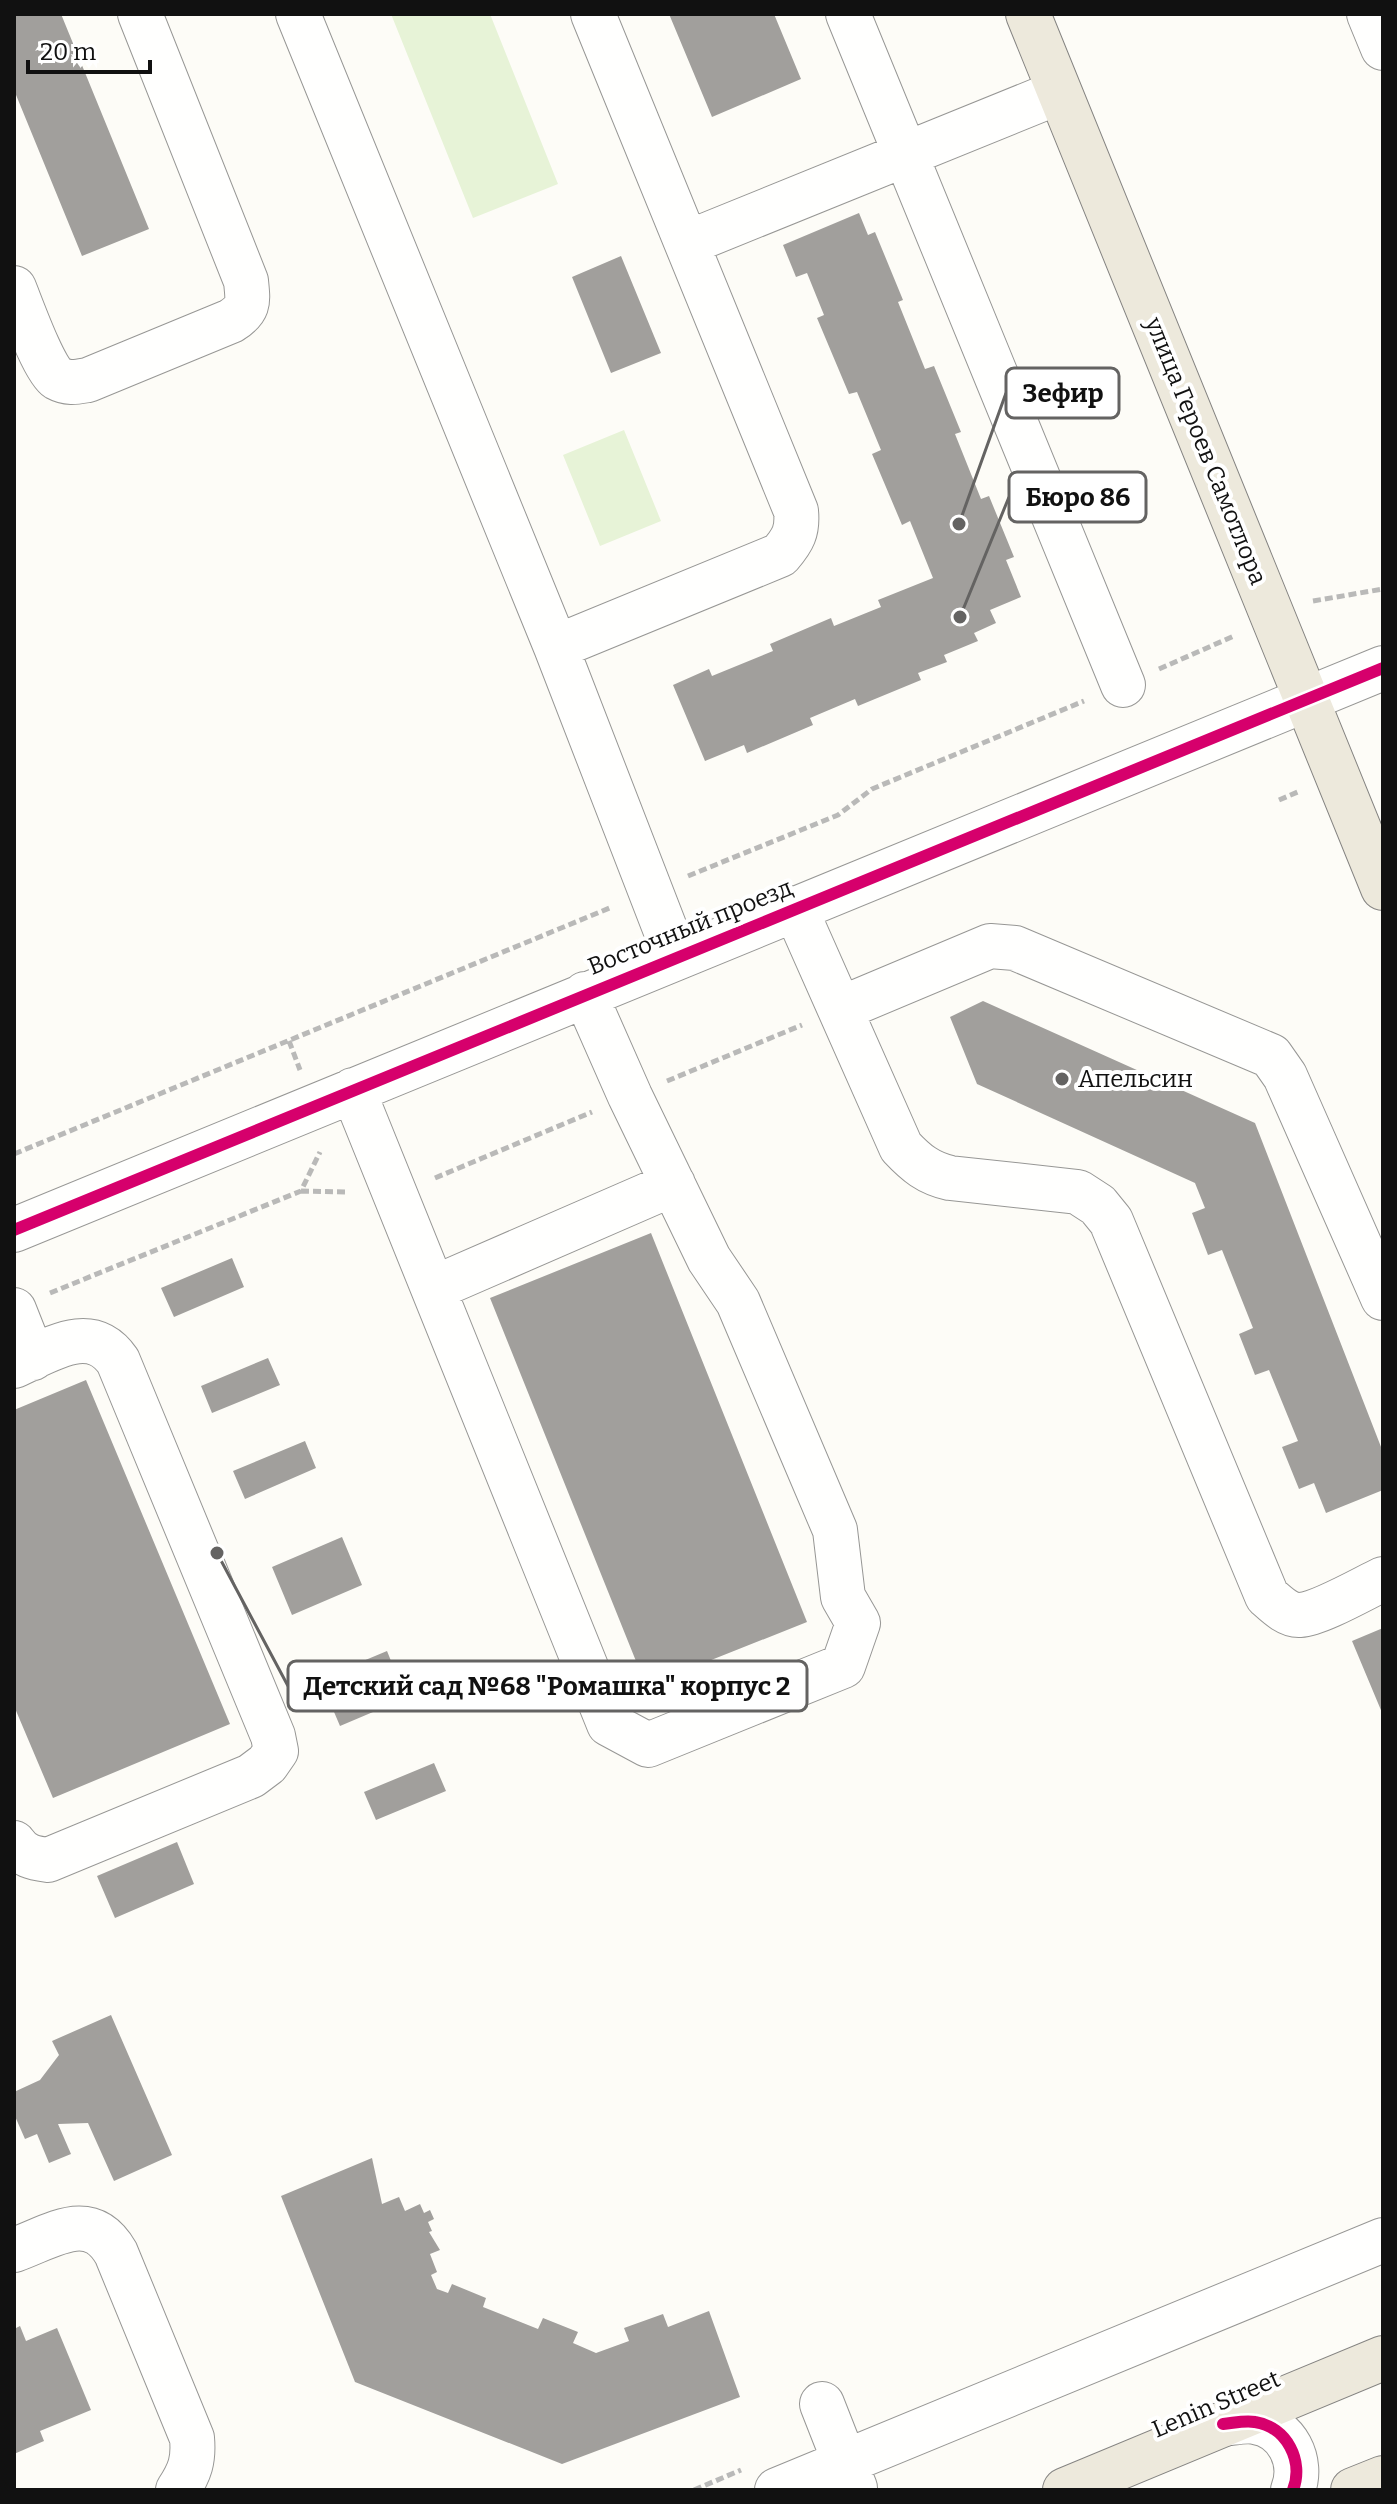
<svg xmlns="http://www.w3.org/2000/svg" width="1397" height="2504" font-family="Bitter,serif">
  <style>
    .green { fill: #e7f3d7 }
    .building { fill: #a19f9c }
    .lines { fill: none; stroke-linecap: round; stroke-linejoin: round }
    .minor-casing { stroke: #979795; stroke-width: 46 }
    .major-casing { stroke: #858482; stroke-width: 46 }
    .path { stroke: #b9b9b8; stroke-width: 5; stroke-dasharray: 8 4; stroke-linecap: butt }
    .minor { stroke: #fffffe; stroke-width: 44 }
    .major { stroke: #ede9dc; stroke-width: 44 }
    .cycleway-casing { stroke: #fff; stroke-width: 17 }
    .cycleway { stroke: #d6006c; stroke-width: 12 }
    .poi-dot { fill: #646362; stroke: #fff; stroke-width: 3 }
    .labels { text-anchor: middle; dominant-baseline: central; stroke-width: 8; stroke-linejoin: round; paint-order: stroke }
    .street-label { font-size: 24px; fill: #111; stroke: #fff }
    .poi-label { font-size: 24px; fill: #111; stroke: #fff; text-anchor: start }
    .leader { fill: none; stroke: #646362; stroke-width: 3 }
    .callout-dot { fill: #646362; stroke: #fff; stroke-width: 3 }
    .callout { fill: #fff; stroke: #646362; stroke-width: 3 }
    .callout-label { font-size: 26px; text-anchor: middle; font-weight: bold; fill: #111 }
  </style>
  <rect width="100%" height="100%" fill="#fdfcf7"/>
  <path class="green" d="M391,14h99l68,170 -85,34z
    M624,430l37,91 -61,25 -37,-91z"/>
  <path class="building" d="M14,14h47l88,215 -67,27 -68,-166z
    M669,14h105l27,65 -89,38z
    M859,213l9,22 7,-3 28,68 -5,2 27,67 9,-3 27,66 -6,2 26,65 8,-3 25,61 -8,3 15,37 -31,13 6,13 -22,10 4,8 -34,14 3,7 -29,11 3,7 -63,26 -3,-7 -45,19 3,7 -66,28 -3,-8 -39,16 -32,-76 36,-16 3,7 61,-25 -3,-7 61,-26 3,8 47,-19 -3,-7 55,-22 -23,-57 -8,4 -30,-71 9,-4 -24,-58 -8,2 -32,-76 7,-3 -17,-42 -11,4 -13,-32z
    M621,256l40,97 -50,20 -39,-96z
    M983,1001l272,122 128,329v38l-57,23 -12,-30 -15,6 -17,-42 16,-6 -29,-71 -14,5 -16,-41 14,-6 -31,-78 -14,5 -16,-42 13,-5 -10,-25 -218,-99 -27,-67z
    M651,1233l156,389 -161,64 -156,-388z
    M232,1258l12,29 -70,30 -13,-29z
    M268,1358l12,27 -68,28 -11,-27z
    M86,1380l144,344 -177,74 -39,-92v-296z
    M305,1441l11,27 -71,31 -12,-28z
    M342,1537l20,48 -70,30 -20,-48z
    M1383,1628v87l-31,-74z
    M387,1651l19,47 -66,28 -20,-47z
    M434,1763l12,28 -70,29 -12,-28z
    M177,1842l17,42 -79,34 -18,-42z
    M111,2015l61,140 -58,26 -26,-58 -30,1 13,30 -22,9 -12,-29 -12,5 -11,-25v-22l26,-12 19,-25 -7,-14z
    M372,2158l10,46 17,-7 6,14 15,-7 4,9 6,-3 4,9 -6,3 4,9 -3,1 11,18 -10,4 7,18 -6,3 6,14 11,4 4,-9 34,14 -3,9 55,22 5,-11 35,14 -5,11 23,10 33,-12 -5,-13 39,-14 5,13 41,-16 31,86 -178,67 -207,-82 -74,-186z
    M20,2326l6,15 31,-13 34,82 -51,21 4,10 -30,13v-125z"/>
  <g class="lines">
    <g class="minor-casing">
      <path id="minor" d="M298,14l258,633 120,310
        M848,14l275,671
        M1369,14l14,34
        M687,243l372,-151
        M14,288c7,17 30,82 43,90 11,6 19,4 31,2l143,-59c19,-12 17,-19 15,-40l-106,-267
        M556,647l224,-92c13,-15 18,-24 16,-44l-203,-497
        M795,908l106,239c15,16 27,26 49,31l128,14 20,13 13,16 156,375c9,8 21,20 33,19 19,-1 64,-27 83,-36
        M840,1009l150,-63 25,2 256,108 14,20 98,222
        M353,1090l256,634 39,21 195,-79 15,-43 -15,-26 -8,-67 -97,-228 -29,-43 -79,-163 -45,-102
        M14,1230l1369,-562
        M434,1288l239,-104
        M14,1310l19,48
        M14,1366c35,-15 76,-45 104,-5l155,375 3,15 -9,13 -16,12 -203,84c-15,-2 -25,-4 -34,-17
        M14,2250c39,-14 76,-42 102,3l76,185c2,22 -2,34 -14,52
        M822,2404l33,84
        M1223,2424c11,-1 22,-4 32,-2 32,5 49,39 38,68
        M777,2490l606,-250"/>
    </g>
    <g class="major-casing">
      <path id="major" d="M1028,14l355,874
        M1065,2490l318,-132
        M1353,2490l30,-12"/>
    </g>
    <path class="path" d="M1313,601l70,-12
      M1159,669l75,-33
      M1279,800l21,-9
      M688,876l150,-61 34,-26 212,-88
      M289,1041l11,29
      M667,1081l135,-56
      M14,1154l598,-247
      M435,1178l157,-66
      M301,1191l47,1
      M50,1293l251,-102 19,-39
      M694,2490l47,-20"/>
    <use href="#minor" class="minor"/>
    <use href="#major" class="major"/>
    <g class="cycleway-casing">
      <path id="cycleway" d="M14,1230l1369,-562
        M1223,2424c11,-1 22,-4 32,-2 32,5 49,39 38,68"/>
    </g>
    <use href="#cycleway" class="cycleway"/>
  </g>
  <circle class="poi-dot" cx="1062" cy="1079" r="8"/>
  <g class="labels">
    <g class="street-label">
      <text transform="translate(1206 451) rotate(68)">улица Героев Самотлора</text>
      <text transform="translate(690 927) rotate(-22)">Восточный проезд</text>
      <text transform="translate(1216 2404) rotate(-23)">Lenin Street</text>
    </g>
    <g class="poi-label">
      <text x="1078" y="1079">Апельсин</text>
    </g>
  </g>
  <path class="leader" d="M959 524L1006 393M960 617L1009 497M217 1553L288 1686"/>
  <g class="callout-dot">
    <circle cx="959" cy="524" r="8"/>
    <circle cx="960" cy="617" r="8"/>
    <circle cx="217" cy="1553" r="8"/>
  </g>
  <g class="callout">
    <rect x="1006" y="368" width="113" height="50" rx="8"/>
    <rect x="1009" y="472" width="137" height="50" rx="8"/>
    <rect x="288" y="1661" width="519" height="50" rx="8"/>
  </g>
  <g class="callout-label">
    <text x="1063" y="402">Зефир</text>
    <text x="1078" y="506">Бюро 86</text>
    <text x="547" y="1695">Детский сад №68 "Ромашка" корпус 2</text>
  </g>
  <rect width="1397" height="2504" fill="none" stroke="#111111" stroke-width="32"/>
  <path d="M28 60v12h122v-12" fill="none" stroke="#111111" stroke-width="4"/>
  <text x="40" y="60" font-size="24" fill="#111111" stroke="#ffffff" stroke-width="6" paint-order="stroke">20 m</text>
</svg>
